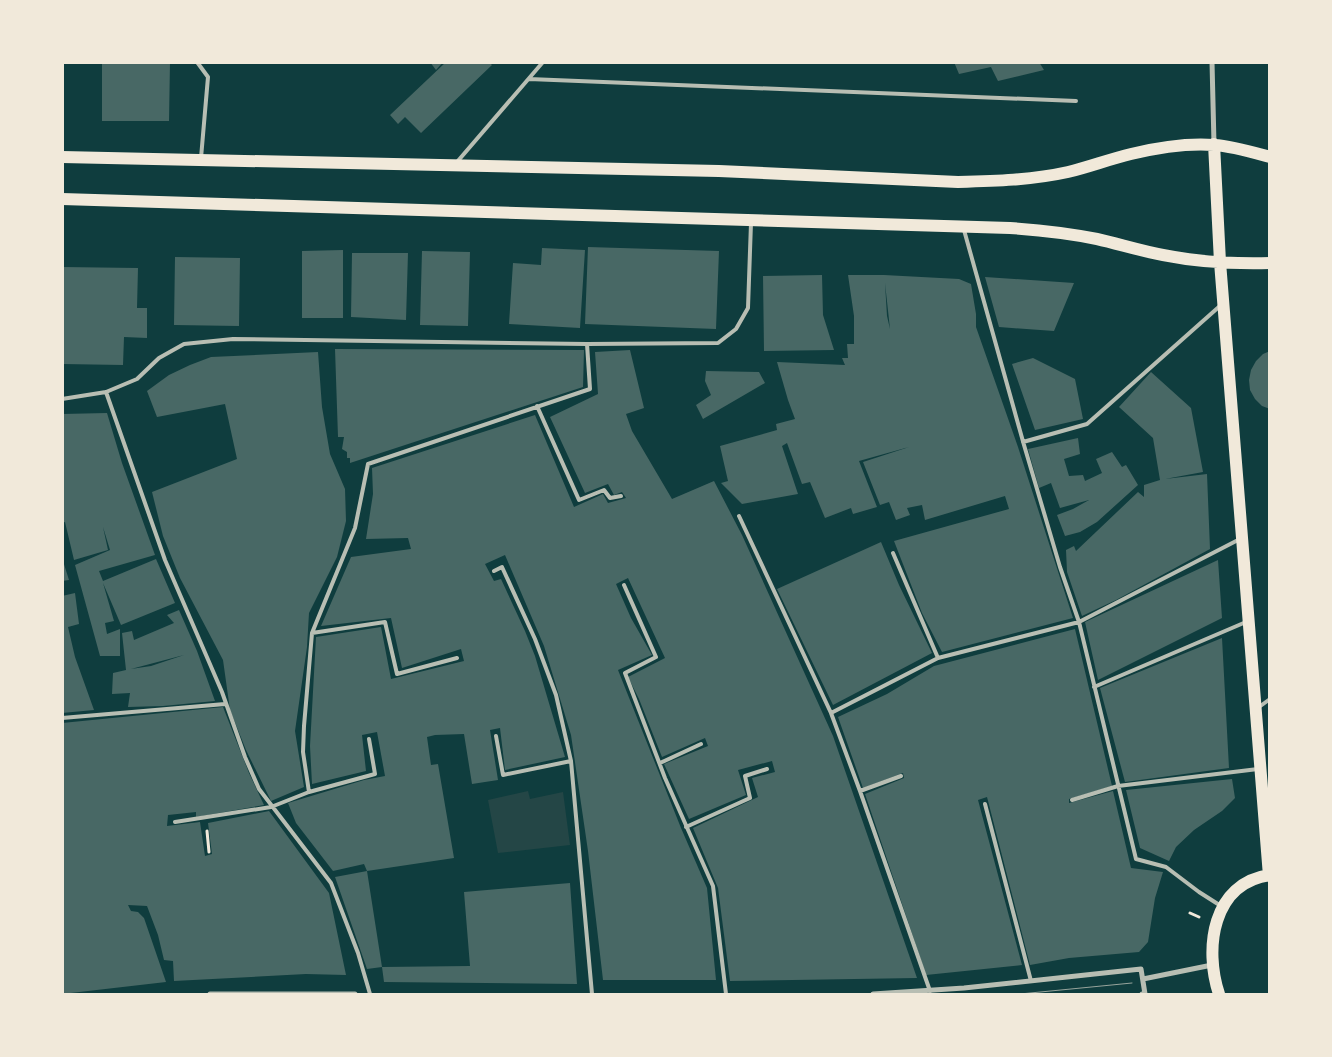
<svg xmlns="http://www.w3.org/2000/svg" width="1332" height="1057" font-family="Arial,sans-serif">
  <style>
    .green { fill: #244646 }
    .building { fill: #486865; fill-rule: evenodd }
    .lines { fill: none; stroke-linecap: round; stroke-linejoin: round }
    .path { stroke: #f1e9da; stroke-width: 3 }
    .service { stroke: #b8beb3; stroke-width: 4 }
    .minor { stroke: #b8beb3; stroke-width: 5 }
    .primary { stroke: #f1e9da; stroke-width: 12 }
    .tram { stroke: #97a49c; stroke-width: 1 }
  </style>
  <rect width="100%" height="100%" fill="#0f3d3e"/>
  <path class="green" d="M528,791l2,8 33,-7 7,53 -72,8 -10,-53z"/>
  <path class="building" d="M102,62h68l-1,59h-67z
    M430,62h13l-7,8z
    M446,62h43l3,3 -71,68 -16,-16 -7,7 -8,-9z
    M954,62h85l5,8 -46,11 -7,-14 -32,7z
    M588,247l131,4 -3,78 -131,-5z
    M542,248l43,2 -5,78 -71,-4 4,-61 28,2z
    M343,250v68h-41v-67z
    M422,251l48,1 -2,74 -48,-1z
    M352,253h56l-2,67 -55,-3z
    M175,257l65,1 -1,68 -65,-1z
    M62,267l76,1 -1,40h10v30l-23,-1 -1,28 -61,-1z
    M822,275l1,40 11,35 -70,1 -1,-75z
    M848,275h36l75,4 12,5 5,30v13l42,120 55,171 -131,34 -20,-39 -28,-72 115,-32 -4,-13 -80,24 -3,-15 -15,3 3,7 -14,5 -7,-18 -9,3 -17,-43 46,-15 -50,14 18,46 -24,7 -2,-6 -26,10 -15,-36 -8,2 -15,-41 -5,3 16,48 -56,10 -21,-21 7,-2 -8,-35 57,-16 -1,-6 19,-5 -7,-19 -11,-38 68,3 -3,-7h6l-1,-14h7v-28zM885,283l5,46 -3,-13z
    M985,277l89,6 -20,48 -55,-4z
    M335,349l249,1 -1,37 -233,76v-5h-3v-6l-5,-3 2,-12h-6z
    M630,350l14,58 -18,6 6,17 40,68 42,-18 28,54 91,201 84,242 -187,3 -12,-93 -25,-60 65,-31 -6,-19 23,-6 -3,-11 -34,9 8,25 -57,24 -25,-55 44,-18 -3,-8 -43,19 -23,-58 -11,-22 37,-19 -37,-80 -12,6 15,34 21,37 -34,15 63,158 26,60 9,92h-113l-15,-129 -17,-116 -27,-89 -39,-91 -20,9 9,17 7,-2 24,52 10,25 30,101 -60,13 -5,-42 -10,2 8,50 -26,4 -8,-50 -29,1 -8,2 4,28 7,-1 16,94 -87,13 -3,-7 -31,7 -37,-48 -8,-20 76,-23 21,-4 -8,-44 -15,3 4,36 -54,13 -2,-38 6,-109 65,-10 10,52 73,-18 -3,-12 -59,19 -11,-50 -70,8 30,-69 60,-8 -3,-11 -42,1 7,-45 -1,-26 163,-53 39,92 29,-13 5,9 18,-5 -4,-6 -8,3 -6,-11 -23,9 -35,-76 48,-23 -3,-42z
    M1270,351v58l-8,-3 -7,-7 -5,-9 -1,-10 2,-10 5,-9 7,-7z
    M318,352l4,55 8,47 15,35 1,32 -9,36 -28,56 -2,34 -12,84 9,56 -33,14 -25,-51 -16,-40 -7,-50 -43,-82 -17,-42 -11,-44 85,-33 -12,-55 -68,13 -10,-26 22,-16 21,-10 21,-8z
    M1033,358l42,21 8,40 -48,11 -23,-66z
    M706,371l53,1 6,11 -62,36 -7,-14 15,-10 -6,-14z
    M1151,372l40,36 12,64 -38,7 42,-5 3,75 -94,51 -34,16 -15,-44 -1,-22 8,-4 2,5 62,-59 6,5v-12l16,-5 -7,-42 -34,-31z
    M107,413l15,50 33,92 -56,16 4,10 53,-22 19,44 -54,22 -18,-42 11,38 -9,2 2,11 13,-5v27h-20l-25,-91 35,-15 -7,-23 5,23 -34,10 -9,-38 -3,1v-109z
    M1078,438l2,16 -16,5 5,17 14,-1 2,6 17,-8 -6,-14 16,-7 10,15 4,-2 12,20 -41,37 -17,10 -15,4 -8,-21 16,-6 16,-9 -29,8 -9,-25 -12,5 -11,-39z
    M881,542l18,43 33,68 -99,52 -56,-116z
    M1218,560l4,58 -124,62 -13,-58z
    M62,561h1l6,19 -7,1z
    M75,593l4,31 -11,3 7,30 19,53 -32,3v-117z
    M179,610l18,41 18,50 -52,5 -35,1 2,-14 -18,1 1,-21 13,-3 -4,-37 10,-2 2,9 40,-17 -7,-8zM184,655l-33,11 -20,3z
    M1075,629l37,157 -43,13v4l44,-12 18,77 32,4 -8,26 -7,44 -9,10 -70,6 -39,7 -43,-168 -9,3 44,165 -96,10 -61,-181 39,-16 -1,-5 -40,15 -25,-71 49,-23 47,-28z
    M1222,638l7,130 -104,14 -25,-94z
    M223,707l26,66 15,32 -68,12v-5l-28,3 -1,11 33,-4 5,34 7,-2 -4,-31 61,-12 60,82 17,82 -40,-1 -132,7 -1,-20 -9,-1 -6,-25 -11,-29 -19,-1 3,6 7,1 6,6 22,64 -104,12v-271z
    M1232,779l3,19 -13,13 -28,19 -18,17 -7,14 -29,-13 -14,-58z
    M367,871l15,96 88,-1 -6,-74 106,-9 7,101 -193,-2 -2,-15 -15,2 -32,-92z"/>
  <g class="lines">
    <path class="path" d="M207,831l2,21
      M1190,913l9,4"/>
    <path class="service" d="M197,62l11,15 -7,81
      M529,79l547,22
      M457,162l86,-100
      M964,230l60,215 36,122 19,55 57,237 30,8 33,25 22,14
      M106,392l59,168 57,132 23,65 14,32 72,94 27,70 12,41
      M62,399l44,-7 31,-13 22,-21 25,-14 49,-5 354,5 131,-1 18,-14 12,-21 3,-85
      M537,406l42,94 25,-10 6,8 11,-2
      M1023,442l64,-18 134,-119
      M739,516l92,197 29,78 70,200
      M893,553l45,105
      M494,571l8,-4 33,72 21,56 15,66 21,233
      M624,585l32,72 -31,16 40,105 48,108 13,108
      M312,633l73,-11 12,52 60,-16
      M1094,687l152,-65
      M1259,707l11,-8
      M831,713l107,-55 141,-36 161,-83
      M62,718l163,-14
      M496,736l7,39 68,-14
      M660,763l41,-19
      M860,791l41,-15
      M309,792l66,-18 -6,-35
      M1072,800l46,-14 140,-17
      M985,804l46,177
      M175,822l96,-15 38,-15 -6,-40 1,-26 8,-93 43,-105 13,-64 222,-75 -3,-45
      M686,827l64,-29 -5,-22 22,-7"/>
    <path class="minor" d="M1212,62l2,82
      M1143,979l69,-14
      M210,994h145
      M873,994l91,-6 177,-19 4,25h-3"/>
    <path class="primary" d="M1214,144l6,118 49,614
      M62,157l657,14 239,11c37,-1 74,-2 110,-10 21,-5 42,-13 63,-18 25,-6 57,-11 83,-9 18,1 38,7 56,12
      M62,199l948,29c29,2 58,5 87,11 22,5 44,12 66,16 35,7 71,9 107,8
      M1219,994c-15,-45 -7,-111 51,-119"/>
    <path class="tram" d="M1020,994l112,-11"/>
  </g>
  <rect width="1332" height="1057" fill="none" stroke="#f1e9da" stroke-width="128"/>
</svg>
